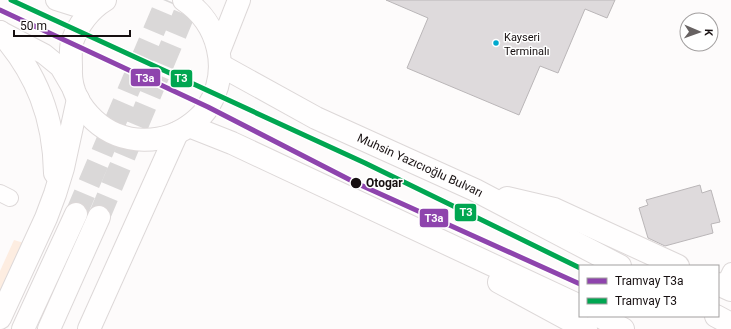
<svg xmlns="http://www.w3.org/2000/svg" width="731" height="329" font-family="Roboto,sans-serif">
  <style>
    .green { fill: #fdede1 }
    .building { fill: #dedadc; stroke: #bab6b8 }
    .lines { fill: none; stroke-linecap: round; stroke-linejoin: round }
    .highway-tunnel { stroke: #dad8d8; stroke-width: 22; stroke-dasharray: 22 11; stroke-linecap: butt }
    .minor-casing { stroke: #ddd8d8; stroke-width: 18 }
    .major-casing { stroke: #ddd8d8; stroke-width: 22 }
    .highway-casing { stroke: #ddd8d8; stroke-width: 24 }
    .minor { stroke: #fffefe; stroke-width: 16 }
    .major { stroke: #fffefe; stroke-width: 20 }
    .highway { stroke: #fffefe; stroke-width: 22 }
    .tram-1-casing { stroke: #fff; stroke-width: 8 }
    .tram-2-casing { stroke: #fff; stroke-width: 8 }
    .tram-1 { stroke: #8e44ad; stroke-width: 5 }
    .tram-2 { stroke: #00a651; stroke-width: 5 }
    .bus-dot { fill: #00a9ce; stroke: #fff; stroke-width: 1.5 }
    .stop-dot { fill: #160f10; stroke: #fff; stroke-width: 1.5 }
    .labels { text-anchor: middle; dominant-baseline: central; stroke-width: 3; stroke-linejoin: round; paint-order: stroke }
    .bus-label { font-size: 11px; fill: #160f10; stroke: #fff; text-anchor: start }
    .street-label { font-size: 12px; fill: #160f10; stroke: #fff }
    .stop-label { font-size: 12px; font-weight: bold; fill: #160f10; stroke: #fff; text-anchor: start }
    .line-badge { stroke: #fff; stroke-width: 1.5 }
    .badge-label { font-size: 11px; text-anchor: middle; font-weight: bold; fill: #fff }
  </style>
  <rect width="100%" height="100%" fill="#fdfbfb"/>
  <path class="green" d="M14,240l10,3 -24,52v-24z"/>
  <path class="building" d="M386,0h229l-8,18 -22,-9 -27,64 -18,-7 -21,49 -112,-47 21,-50z
    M700,185l2,8 9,-3 9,32 -9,2 2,9 -48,13 -17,-8 -9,-30 9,-3 -2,-5z"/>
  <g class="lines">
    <path class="highway-tunnel" d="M76,214l91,-214
      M99,217l91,-217"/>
    <g class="minor-casing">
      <path id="minor" d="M0,193l10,5
        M723,287l8,-16"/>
    </g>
    <g class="major-casing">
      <path id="major" d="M56,0l19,6 25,-3
        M0,31l44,23 16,13 14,24"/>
    </g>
    <g class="highway-casing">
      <g id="highway">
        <path d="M105,0c-15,9 -27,25 -33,42 -2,8 -1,19 -1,27 -1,20 9,38 23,51 28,26 71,26 100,2 5,-4 11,-10 14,-15 23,-37 11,-84 -24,-107"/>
        <path d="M0,32c37,41 54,86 55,141"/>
        <path d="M219,51l20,-51"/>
        <path id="s1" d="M220,65l96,53 159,72 145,76"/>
        <path d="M189,126l43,17 348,163"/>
        <path d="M507,198l47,11 124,57"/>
        <path d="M499,282l87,47"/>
        <path d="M718,284l13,6"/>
        <path d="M599,316l24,13"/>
        <path d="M716,316l15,8"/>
        <path d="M0,318l46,-100 9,-24 8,-26 15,-69"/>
        <path d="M23,329l53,-115"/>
        <path d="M49,329l50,-112"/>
        <path d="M89,329l88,-196"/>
      </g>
    </g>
    <use href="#minor" class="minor"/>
    <use href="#major" class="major"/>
    <use href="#highway" class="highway"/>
    <g class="tram-1-casing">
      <path id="tram-1" d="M0,10l208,97 148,76 224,101"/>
    </g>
    <g class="tram-2-casing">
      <path id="tram-2" d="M11,0l354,163 215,105"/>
    </g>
    <use href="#tram-1" class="tram-1"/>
    <use href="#tram-2" class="tram-2"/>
  </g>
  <circle class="bus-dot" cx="496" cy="43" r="3.5"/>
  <circle class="stop-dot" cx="356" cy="183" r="6"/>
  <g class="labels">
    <g class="bus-label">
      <text x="504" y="37">Kayseri<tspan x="504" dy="14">Terminalı</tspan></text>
    </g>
    <g class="street-label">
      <text stroke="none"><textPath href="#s1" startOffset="224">Muhsin Yazıcıoğlu Bulvarı</textPath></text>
    </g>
    <g class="stop-label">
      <text x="366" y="183">Otogar</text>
    </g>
  </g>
  <g class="line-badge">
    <rect x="130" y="68" width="31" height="19" rx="4" fill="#8e44ad"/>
    <rect x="170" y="69" width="23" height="19" rx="4" fill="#00a651"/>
    <rect x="454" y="203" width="23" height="19" rx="4" fill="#00a651"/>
    <rect x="419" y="208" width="30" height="20" rx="4" fill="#8e44ad"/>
  </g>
  <g class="badge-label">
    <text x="145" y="82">T3a</text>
    <text x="181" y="82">T3</text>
    <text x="466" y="216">T3</text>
    <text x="434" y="222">T3a</text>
  </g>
  <rect x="579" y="265" width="140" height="52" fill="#ffffff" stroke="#a29f9f"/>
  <rect x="587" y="278" width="20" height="6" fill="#8e44ad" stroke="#a29f9f"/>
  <text x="615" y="285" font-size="12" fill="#160f10">Tramvay T3a</text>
  <rect x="587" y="298" width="20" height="6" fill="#00a651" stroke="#a29f9f"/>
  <text x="615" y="305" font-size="12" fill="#160f10">Tramvay T3</text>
  <g transform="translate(699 32) rotate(92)"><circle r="19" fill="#ffffff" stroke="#a29f9f"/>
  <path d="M0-3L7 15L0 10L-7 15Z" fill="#676262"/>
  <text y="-6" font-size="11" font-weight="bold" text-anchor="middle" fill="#160f10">K</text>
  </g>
  <path d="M14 30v6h116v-6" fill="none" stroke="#160f10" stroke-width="2"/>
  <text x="20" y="30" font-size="12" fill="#160f10" stroke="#ffffff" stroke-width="3" paint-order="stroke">50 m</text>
</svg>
